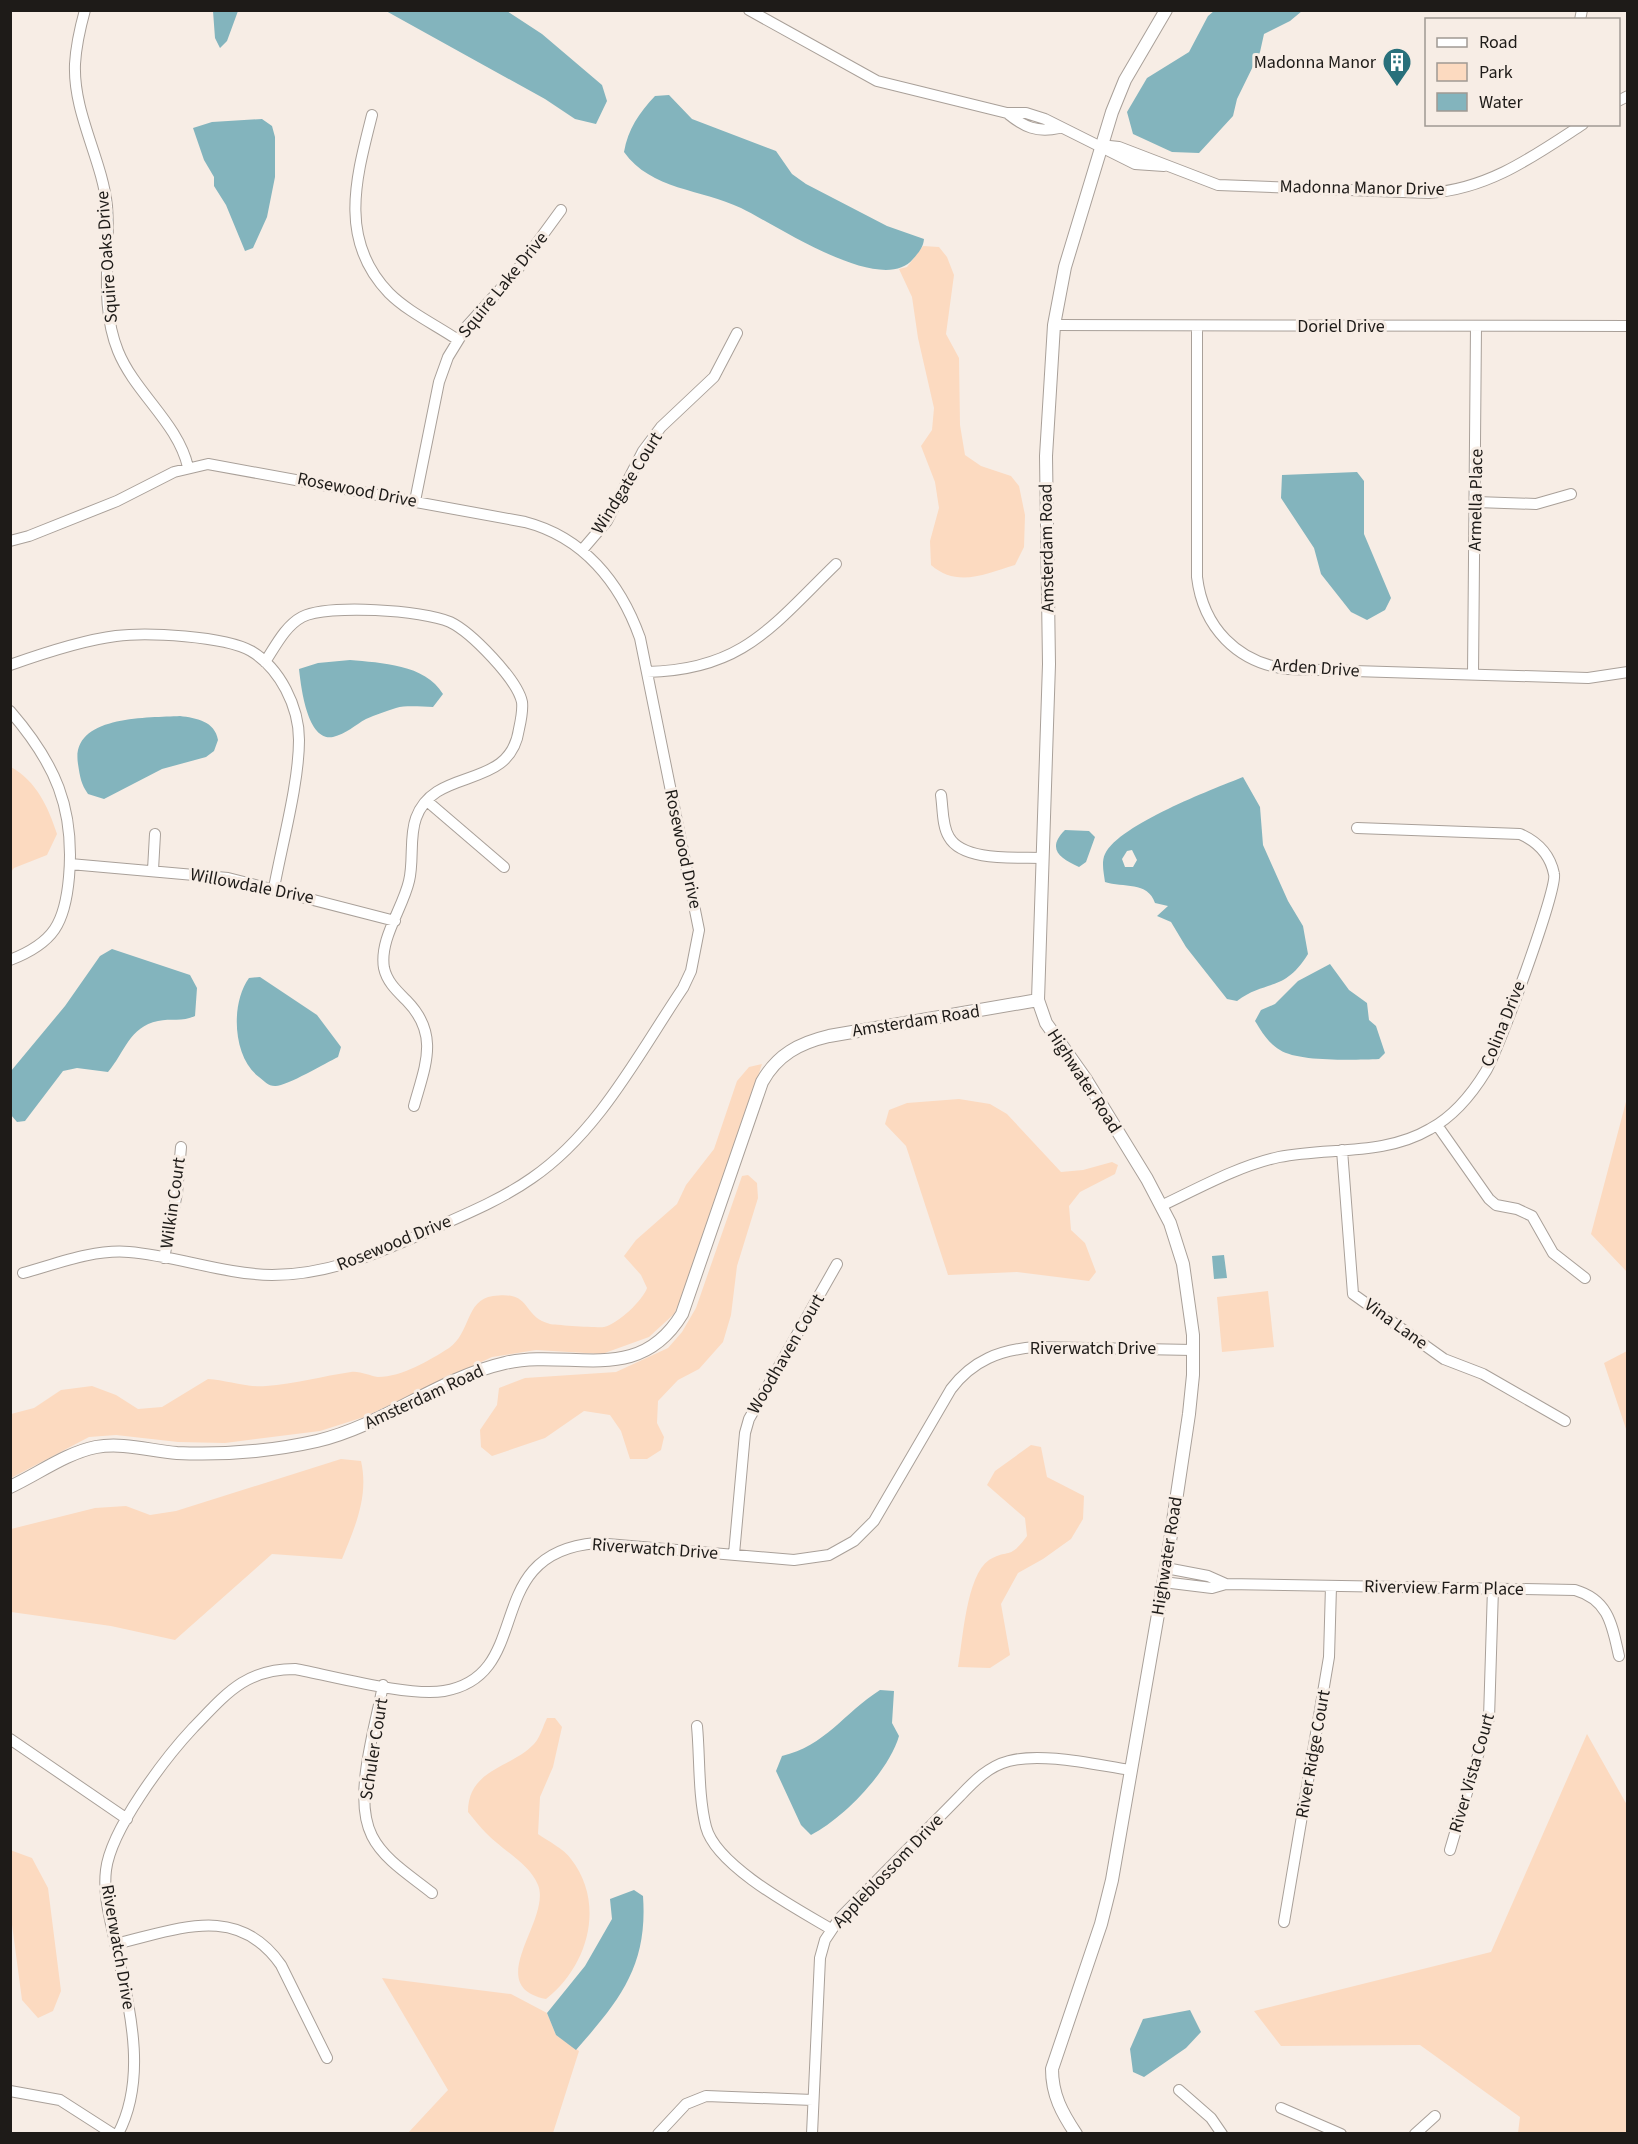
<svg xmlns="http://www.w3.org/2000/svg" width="1638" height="2144" font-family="'Source Sans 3',sans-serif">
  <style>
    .green { fill: #fcdac0 }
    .water { fill: #83b4bd; fill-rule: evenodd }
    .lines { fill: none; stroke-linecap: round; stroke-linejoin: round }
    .minor-casing { stroke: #a9a099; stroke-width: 12 }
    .tertiary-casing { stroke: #a9a099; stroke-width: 14 }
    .minor { stroke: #fff; stroke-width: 10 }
    .tertiary { stroke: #fff; stroke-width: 12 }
    .labels { text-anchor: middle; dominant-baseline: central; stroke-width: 6; stroke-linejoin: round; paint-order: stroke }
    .poi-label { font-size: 18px; fill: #1e1b18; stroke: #f7ede5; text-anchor: end }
    .street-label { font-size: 18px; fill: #1e1b18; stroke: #f7ede5 }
  </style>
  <rect width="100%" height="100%" fill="#f7ede5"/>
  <path class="green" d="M923,246l16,1 8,10 7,18 -8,59 13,24 1,67 5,30 16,11 30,10 8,10 6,29 -1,32 -9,18c-30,9 -58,23 -84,0l-1,-24 9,-33 -4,-26 -14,-36 11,-16 2,-22 -16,-70 -6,-41 -13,-28 8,-2z
    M11,767c25,14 37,39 46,67l-10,21 -33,13 -3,4z
    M762,1064l-73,217 -15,33 -25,23 -47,17 -66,-4 -44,7 -128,60 -44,14 -95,12 -47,-1 -62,-7 -27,2 -78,41v-64l23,-6 27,-18 31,-4 24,9 22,14 24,-2 46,-28c18,1 40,9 58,7 29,-2 57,-10 85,-14 10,-1 18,4 27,5 24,0 52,-17 71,-29 22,-15 16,-48 44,-52 40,-6 28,21 57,28 5,1 50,4 54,3 14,-3 39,-27 43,-39l-6,-13 -17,-19 12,-16 41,-36 9,-19 28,-36 23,-68 12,-14z
    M1627,1098v174l-36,-38z
    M959,1099l31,5 17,10 54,58 22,-2 29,-8 6,3 -3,9 -35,18 -11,14 2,24 14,13 11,29 -7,9 -72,-9 -69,3 -42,-129 -21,-22 4,-14 18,-7z
    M748,1175l9,8 1,15 -21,68 -6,49 -8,27 -24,27 -21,11 -20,21 -1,22 7,14 -3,13 -14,9h-17l-9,-28 -11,-16 -26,-4 -39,27 -53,18 -11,-9 -1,-17 17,-25 2,-17 26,-10 91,-6 52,-24 14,-16 14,-24 46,-132z
    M1268,1291l6,56 -52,5 -5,-55z
    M1627,1351v81l-23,-69z
    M1031,1445l10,2 6,30 37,19 -1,23 -12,20 -28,20 -25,14 -17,31 9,51 -20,13 -32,-1c5,-27 8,-91 31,-107 19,-12 20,1 38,-24l-2,-18 -38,-33 8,-14z
    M341,1459l20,2c8,35 -6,66 -19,98l-70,-5 -97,86 -64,-14 -100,-14v-83l84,-21 31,-2 24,9 26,-4z
    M547,1718h8l7,9 -9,40 -13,30 -2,37c10,7 26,15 33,25 35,45 17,107 -25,140 -65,-13 6,-79 -8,-114 -9,-22 -36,-35 -52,-52 -6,-6 -12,-14 -18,-21 0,-43 42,-43 66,-68 6,-6 9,-18 13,-26z
    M1587,1734l40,71v328h-109l2,-16 -100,-72 -139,1 -27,-35 237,-59z
    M10,1850l22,8 16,30 13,103 -8,20 -15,7 -16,-18 -11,-83z
    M382,1978l129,16 36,19 9,22 23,16 -26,82h-145l40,-43z"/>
  <path class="water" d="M213,11h25l-11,30 -7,7 -5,-10z
    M386,11h121l35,23 60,51 5,16 -11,23 -21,-5 -30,-20z
    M1214,11h88l-12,10 -26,13 -4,18 -23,47 -4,17 -34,37 -27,-1 -39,-18 -6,-22 20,-34 42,-26 19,-36z
    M669,95l23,24 84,32 16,23 14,10 81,42 37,13c-1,9 -5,13 -11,20 -31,38 -137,-34 -172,-51 -40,-19 -90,-18 -117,-56 4,-23 15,-39 31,-56z
    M262,119l10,7 3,11v40l-8,40 -14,31 -8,3 -19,-46 -12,-19v-9l-10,-17 -11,-32 19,-6z
    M1357,472l7,9v53l27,64 -6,12 -18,10 -16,-8 -30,-38 -7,-26 -33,-50 1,-23z
    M350,660c31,3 75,4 93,34l-10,13c-11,0 -26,-2 -37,1 -10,3 -21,7 -30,11 -11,6 -20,15 -33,18 -26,5 -32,-51 -34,-68l19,-6z
    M180,716c16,2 35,5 38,24l-4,11 -8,6 -44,12 -58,30 -16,-5c-7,-10 -8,-17 -10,-30 -8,-49 69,-46 102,-48z
    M1243,777l17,30 3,38 25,56 15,25 5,28c-24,39 -42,25 -71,47l-10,-2 -41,-52 -15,-25 -14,-6 11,-10 -13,-3c-7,-22 -32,-15 -50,-21 -1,-8 -4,-20 0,-28 15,-30 106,-64 138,-77zM1132,850l5,10 -4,7h-8l-3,-8 5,-8z
    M1065,830l24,1 6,6 -9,25 -7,5c-19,-9 -33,-18 -14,-37z
    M112,949l78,26 7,13 -2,28c-13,6 -24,2 -37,5 -29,6 -33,31 -50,51l-31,-4 -14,3 -38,50 -8,1 -6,-7v-44l54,-65 35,-50z
    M1330,964l19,26 18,13 2,17 7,6 9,27 -6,6c-23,1 -81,3 -99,-9 -12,-7 -18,-18 -25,-29l6,-11 14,-6 23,-23z
    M260,977l57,38 24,32 -3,10c-12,6 -53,30 -63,29 -7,0 -11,-5 -16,-9 -26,-19 -29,-73 -10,-99z
    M1224,1255l3,23 -13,1 -2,-23z
    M880,1690l14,1 -2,32 7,13c-10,35 -55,82 -88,99l-10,-10 -25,-54 6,-15c43,-10 62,-43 98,-66z
    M634,1890l9,6c5,70 -23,104 -67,154l-20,-15 -9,-22 38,-47 27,-47 -2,-20z
    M1190,2010l11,22 -15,16 -42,29 -11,-5 -3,-23 13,-30z"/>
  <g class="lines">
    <g class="minor-casing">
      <path id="minor" d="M85,10c-5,18 -9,36 -10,54 -2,49 27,95 32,142 4,49 -8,98 11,145 17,42 60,72 70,116
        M749,10l128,71 130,32h19l19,6 90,45 29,2
        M1580,20l2,-10
        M1618,101l10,-5
        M1007,113c17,14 30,20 52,15
        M372,115c-16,63 -34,125 17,178 19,19 47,32 69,47
        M1100,145l19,2 99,38 211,8c60,-4 105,-37 154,-69
        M1054,325l574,1
        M1197,326v251c6,50 40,86 91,92l300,9 40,-6
        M415,501l24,-119 9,-25 19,-31 48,-53 46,-63
        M1476,502l60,2 35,-10
        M10,541l19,-5 88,-35 57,-29 34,-8 317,58c58,15 95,60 115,116l59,292 -8,41 -8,17c-44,65 -84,144 -151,190 -34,24 -76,40 -113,57 -48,21 -94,40 -147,40 -49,-1 -95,-19 -143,-23 -36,-3 -73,12 -106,21
        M583,549l24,-28 36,-70 18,-24 53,-50 23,-44
        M265,662c10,-15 20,-36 37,-45 26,-13 121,-7 148,5 21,10 67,57 72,80 1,8 -1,18 -3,27 -9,63 -84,36 -103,89 -7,19 -2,43 -7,63 -6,27 -30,58 -25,87 3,14 13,23 23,33 33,34 18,65 7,105
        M10,665c31,-11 73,-25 106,-29 31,-4 108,0 135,15 29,17 48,56 48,89 0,43 -17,104 -25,148
        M647,672c96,-2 125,-46 189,-108
        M1473,675l3,-349
        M10,711c45,52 65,97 59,166 -4,46 -15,66 -59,83
        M941,795c2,13 1,31 8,42 14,25 68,20 94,21
        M427,801l77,66
        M70,864l158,14 167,43
        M153,870l2,-36
        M1437,1125l52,74 7,6 21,4 15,7 21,37 32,25
        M1342,1150l11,144 91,65 39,15 82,47
        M1161,1206c38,-18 77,-40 118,-49 50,-10 105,-1 151,-28 24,-13 42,-35 56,-58 12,-20 72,-182 68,-197 -4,-20 -16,-32 -34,-40l-163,-6
        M164,1258l13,-65 4,-46
        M734,1554l11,-121 4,-14 88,-155
        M1166,1568l42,8 18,8
        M1163,1582l49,6 14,-4 349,6c34,10 37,35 44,66
        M383,1685c-7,41 -31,112 -11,151 12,24 39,40 60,57
        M697,1726c3,32 1,69 9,101 10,39 91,82 125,102
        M10,1739l117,80
        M1450,1850l39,-132 4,-130
        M1284,1922l45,-265 2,-71
        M115,1944c62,-14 122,-42 166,21l46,93
        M1179,2090l32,28 11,16
        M10,2091l50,9 53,34
        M1281,2108l60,26
        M118,2134c31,-59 10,-131 -3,-192 -5,-24 -12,-47 -9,-72 5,-41 59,-112 87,-142 33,-34 52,-59 102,-59 38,7 114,28 149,22 93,-16 34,-138 152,-148l198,17 35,-5 25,-14 20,-20 77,-132c22,-29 49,-39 84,-42l158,3
        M658,2134l28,-30 20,-8 107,4
        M812,2134l8,-176 5,-18 14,-21 121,-123c14,-15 29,-30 49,-35 34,-9 87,4 122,9
        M1415,2134l20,-18"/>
    </g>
    <g class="tertiary-casing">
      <path id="tertiary" d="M10,1487c28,-13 56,-34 86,-40 27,-5 55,4 81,6 46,2 96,-2 140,-12 67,-16 122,-63 188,-78 65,-15 133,24 177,-49l80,-232c15,-27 37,-39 67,-46l209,-36
        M1076,2134c-14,-21 -24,-39 -24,-65l49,-145 11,-44 54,-312 23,-154 4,-39v-40l-10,-71 -13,-41 -23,-44 -62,-101 -39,-55 -8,-23 11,-336 -3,-208 8,-131 11,-58 47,-155 13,-32 41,-70"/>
    </g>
    <use href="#minor" class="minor"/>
    <use href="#tertiary" class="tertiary"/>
  </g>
  <defs>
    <g id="building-pin" transform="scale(1.5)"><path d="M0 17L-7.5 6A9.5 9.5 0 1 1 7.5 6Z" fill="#28707b" stroke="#f7ede5"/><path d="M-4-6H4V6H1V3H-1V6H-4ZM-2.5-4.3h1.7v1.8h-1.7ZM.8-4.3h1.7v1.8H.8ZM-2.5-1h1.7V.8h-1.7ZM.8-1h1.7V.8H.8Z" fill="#fff"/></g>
  </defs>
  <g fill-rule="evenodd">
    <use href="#building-pin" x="1397" y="62"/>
  </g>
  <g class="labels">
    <g class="poi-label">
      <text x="1376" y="62">Madonna Manor</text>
    </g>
    <g class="street-label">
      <text transform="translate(1362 188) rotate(1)">Madonna Manor Drive</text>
      <text transform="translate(107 257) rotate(-94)">Squire Oaks Drive</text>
      <text transform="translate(503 285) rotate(-51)">Squire Lake Drive</text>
      <text x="1341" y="326">Doriel Drive</text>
      <text transform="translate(627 483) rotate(-58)">Windgate Court</text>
      <text transform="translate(357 490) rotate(11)">Rosewood Drive</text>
      <text transform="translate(1476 500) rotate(-89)">Armella Place</text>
      <text transform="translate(1047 548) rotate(-91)">Amsterdam Road</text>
      <text transform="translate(1316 668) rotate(4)">Arden Drive</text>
      <text transform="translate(683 849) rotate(78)">Rosewood Drive</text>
      <text transform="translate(252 886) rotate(11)">Willowdale Drive</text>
      <text transform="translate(916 1021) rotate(-9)">Amsterdam Road</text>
      <text transform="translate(1503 1024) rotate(-68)">Colina Drive</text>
      <text transform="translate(1084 1081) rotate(57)">Highwater Road</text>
      <text transform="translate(173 1203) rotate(-82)">Wilkin Court</text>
      <text transform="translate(394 1243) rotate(-22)">Rosewood Drive</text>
      <text transform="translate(1396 1324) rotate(36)">Vina Lane</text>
      <text x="1093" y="1348">Riverwatch Drive</text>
      <text transform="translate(786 1354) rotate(-60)">Woodhaven Court</text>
      <text transform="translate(424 1397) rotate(-25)">Amsterdam Road</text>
      <text transform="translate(655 1549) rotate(4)">Riverwatch Drive</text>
      <text transform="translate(1167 1556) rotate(-81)">Highwater Road</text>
      <text transform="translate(1444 1588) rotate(1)">Riverview Farm Place</text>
      <text transform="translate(374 1749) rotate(-81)">Schuler Court</text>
      <text transform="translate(1313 1754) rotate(-80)">River Ridge Court</text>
      <text transform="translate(1472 1773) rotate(-74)">River Vista Court</text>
      <text transform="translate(888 1871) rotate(-46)">Appleblossom Drive</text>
      <text transform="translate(118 1947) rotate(80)">Riverwatch Drive</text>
    </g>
  </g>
  <rect width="1638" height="2144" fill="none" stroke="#1e1b18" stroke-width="24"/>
  <rect x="1425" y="18" width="195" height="108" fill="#f7ede5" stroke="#a09993" stroke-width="1.5"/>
  <rect x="1437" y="38" width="30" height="9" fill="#ffffff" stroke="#a09993" stroke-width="1.5"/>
  <text x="1479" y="48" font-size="18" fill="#1e1b18">Road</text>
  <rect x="1437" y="63" width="30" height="18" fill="#fcdac0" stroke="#a09993" stroke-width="1.5"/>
  <text x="1479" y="78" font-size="18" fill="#1e1b18">Park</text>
  <rect x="1437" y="93" width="30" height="18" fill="#83b4bd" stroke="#a09993" stroke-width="1.5"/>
  <text x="1479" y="108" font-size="18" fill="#1e1b18">Water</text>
</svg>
